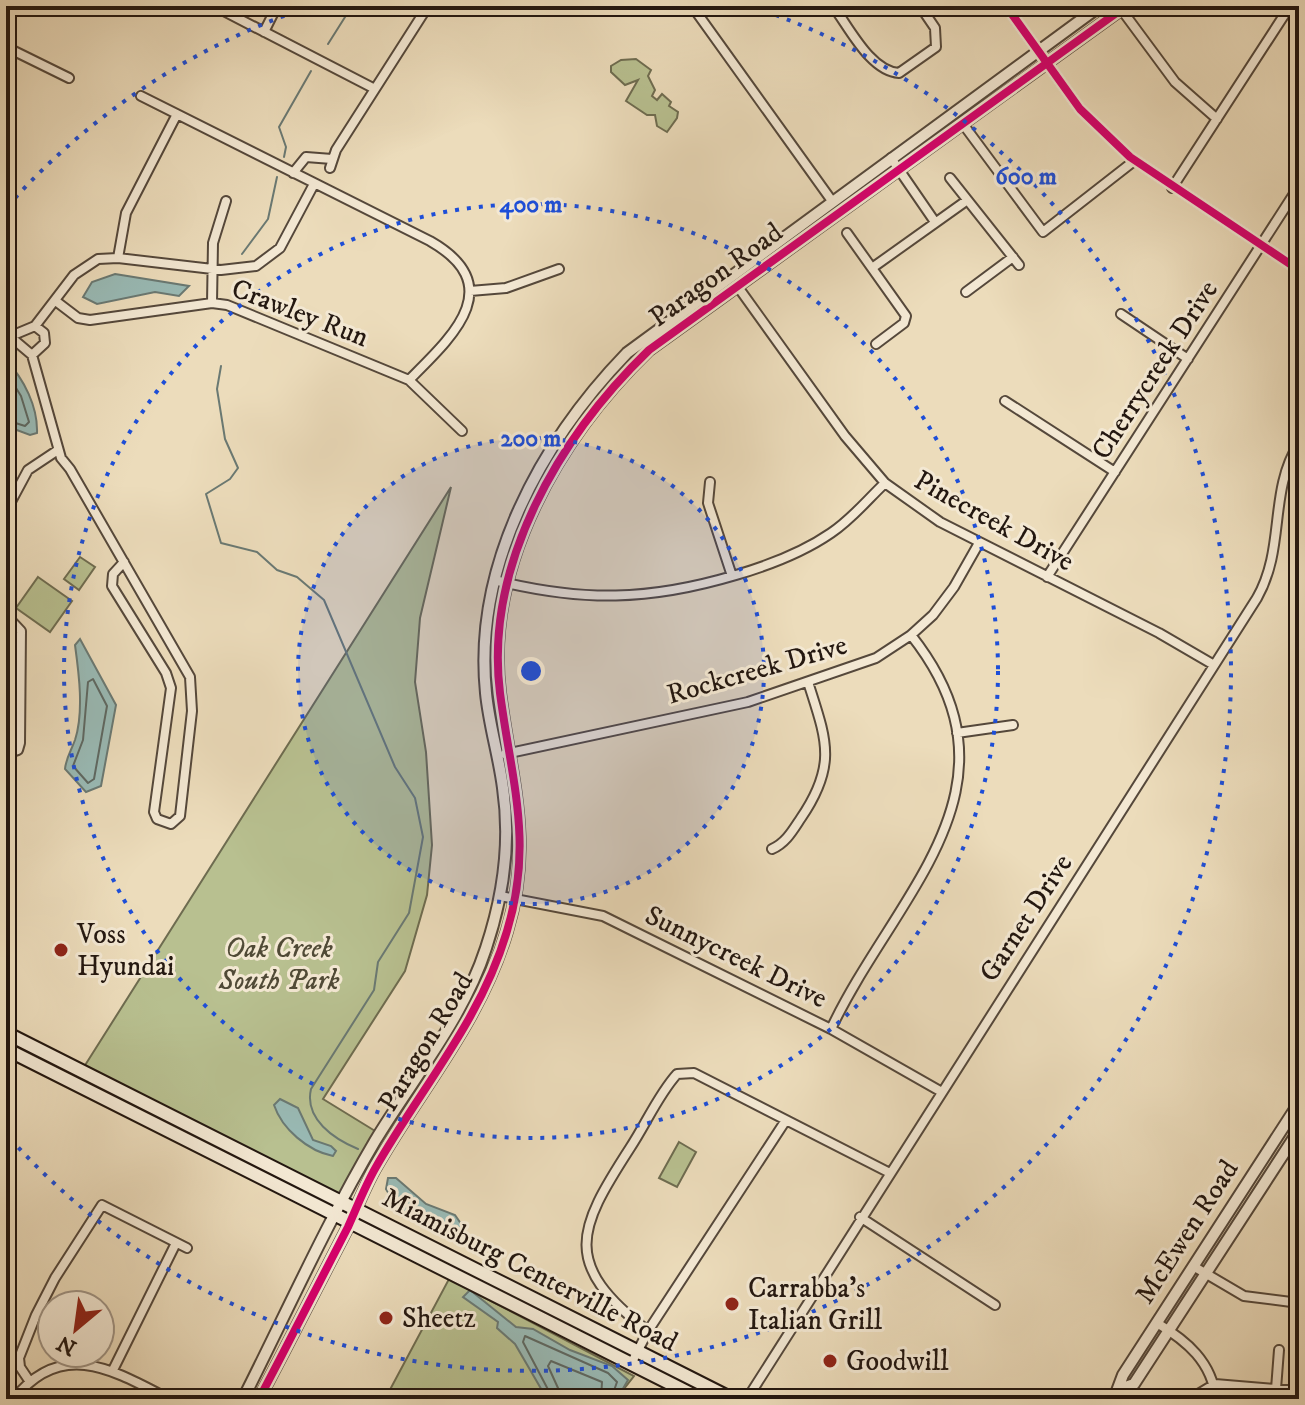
<svg xmlns="http://www.w3.org/2000/svg" width="1305" height="1405" font-family="'IM FELL DW Pica',serif">
  <style>
    .green { fill: #b8c090; stroke: #6e6c50; stroke-width: 2 }
    .water { fill: #99bab5; stroke: #6a7973; stroke-width: 2 }
    .lines { fill: none; stroke-linecap: round; stroke-linejoin: round }
    .shore { stroke: #5e6862; stroke-width: 2 }
    .stream { stroke: #6a7973; stroke-width: 2 }
    .minor-casing { stroke: #55483b; stroke-width: 12 }
    .tertiary-casing { stroke: #55483b; stroke-width: 14 }
    .secondary-casing { stroke: #231710; stroke-width: 16 }
    .minor { stroke: #f3e8d3; stroke-width: 8 }
    .tertiary { stroke: #f3e8d3; stroke-width: 10 }
    .secondary { stroke: #f3e8d3; stroke-width: 12 }
    .cycleway-casing { stroke: #f3e8d3; stroke-width: 13 }
    .cycleway { stroke: #d6006c; stroke-width: 8 }
    .ring { fill: none; stroke: #1d4ed8; stroke-width: 4; stroke-dasharray: 4 8 }
    .poi-dot { fill: #8f2418; stroke: #f3e8d3; stroke-width: 3 }
    .labels { text-anchor: middle; dominant-baseline: central; stroke-width: 6; stroke-linejoin: round; paint-order: stroke }
    .street-label { font-size: 28px; fill: #231710; stroke: #f3e8d3 }
    .poi-label { font-size: 28px; fill: #231710; stroke: #f3e8d3; text-anchor: start }
    .park-label { font-size: 28px; font-style: italic; fill: #504a36; stroke: #f3e8d3 }
    .centre { fill: #1d4ed8; stroke: #f3e8d3; stroke-width: 4 }
    .ring-label { font-size: 24px; text-anchor: middle; font-weight: bold; fill: #1d4ed8; stroke: #f3e8d3; stroke-width: 6; stroke-linejoin: round; paint-order: stroke }
  </style>
  <rect width="100%" height="100%" fill="#ecdcbb"/>
  <filter id="stains"><feTurbulence type="fractalNoise" baseFrequency=".0025" numOctaves="4"/><feColorMatrix values="0 0 0 0 .2 0 0 0 0 .09 0 0 0 0 .02 0 0 0 .5 -.17"/></filter>
  <radialGradient id="worn" r=".72"><stop offset=".6" stop-color="#630" stop-opacity="0"/><stop offset="1" stop-color="#630" stop-opacity=".3"/></radialGradient>
  <path class="green" d="M636,59l15,11 -3,6 7,14 -3,6 5,4 5,-6 9,8 -2,4 9,6 -1,6 -10,14 -10,-6 -2,-11h-8l-21,-14 12,-21 -13,5 -14,-13v-6l10,-6z
    M451,487l-31,131 -5,64 11,70 6,93 -5,50 -22,76 -82,128 57,35 -37,69 -261,-133z
    M80,557l15,10 -16,23 -15,-11z
    M38,577l34,24 -22,31 -34,-24z
    M679,1142l17,10 -19,35 -18,-9z
    M449,1279l185,97 -18,23h-231z"/>
  <path class="water" d="M115,274l74,12 -10,10 -24,-4 -58,12 -14,-7 9,-15z
    M6,360c18,19 32,47 31,73l-7,2 -24,-9z
    M80,639l36,66 -15,81 -15,6 -21,-23c1,-11 6,-18 10,-29 9,-28 4,-66 0,-95z
    M280,1099l18,9 15,32 18,6 5,5 -3,5c-25,-5 -51,-27 -59,-51z
    M388,1178h8l30,26 29,11 11,16 -1,4 -12,4 -51,-23 -16,-27z
    M470,1290l46,37 17,2 37,21 42,16 16,14 -11,19h-70l-32,-55 -18,-16 1,-6 -35,-25z"/>
  <g class="lines">
    <path class="shore" d="M6,372l15,24 8,26 -4,4 -19,-6
      M93,679l14,27 -13,73 -6,4 -15,-17 10,-26 5,-58z
      M553,1399l-30,-57 2,-6 83,37 9,9 -6,17
      M563,1399l-15,-33 3,-5 51,21 -1,17"/>
    <path class="stream" d="M328,44l24,-38
      M284,157l2,-10 -7,-20 32,-56
      M242,254l26,-35 9,-42
      M221,366l-4,23 8,50 13,29 -8,11 -24,15 15,49 36,9 20,18 20,7 27,23 71,167 20,31 8,39 -14,76 -31,49 -4,28 -63,99c-7,30 23,50 47,60"/>
    <g class="minor-casing">
      <path id="minor" d="M214,6l161,83
        M692,6l140,195
        M833,6c16,21 37,65 66,67l37,-26 -1,-19 -15,-22
        M1006,6l74,103 50,48 169,113
        M1121,9l54,73 42,37
        M264,32l13,-26
        M6,47l63,31
        M141,96l289,145c79,45 22,96 -21,139
        M963,124l80,108 91,-71
        M891,158l44,64
        M330,168l6,-18 92,-144
        M293,173l13,-16 26,2
        M950,178l69,87
        M1172,188l118,-182
        M847,233l59,83 -2,7 -28,21
        M118,258l8,-45 51,-99
        M872,268l94,-67
        M738,287l107,149 40,47 55,39 219,111 55,32
        M470,291l36,-3 53,-19
        M966,292l47,-35
        M57,302l21,16 12,2 122,-17 15,2 182,75 53,51
        M212,303l1,-60 13,-42
        M1121,314l67,45
        M35,326l39,-51 24,-16 20,-1 103,12 35,-4 24,-18 34,-64
        M6,333l26,22 13,-12 -1,-10 -9,-7 -24,10
        M32,355l29,103 9,11 120,208 2,34 -12,105 -9,8 -14,-5 -3,-7 17,-124 -5,-15 -54,-87 1,-12 11,-12
        M1005,401l110,71
        M710,482l-2,21 24,73
        M6,511l22,-41 30,-20
        M1047,577l252,-391
        M494,580c89,22 155,21 242,-5 34,-10 66,-22 95,-42 21,-14 36,-33 54,-50
        M6,615l15,16 -1,112 -2,7 -12,4
        M957,733l56,-8
        M505,754l243,-52 128,-44 35,-23 22,-20 21,-28 25,-44
        M772,849c14,-6 21,-19 29,-31 37,-54 25,-79 7,-136
        M500,896l103,20 228,113 109,62
        M831,1029c64,-136 201,-241 80,-394
        M860,1217l135,88
        M1193,1266l51,30 55,7
        M1157,1323c30,18 55,39 59,76
        M648,1331c-87,-67 -71,-101 -18,-183 16,-24 28,-53 47,-74l17,-1 194,99
        M631,1364l17,-33 138,-211
        M113,1370l63,-127
        M30,1382l-10,-15 -1,-9 17,-43 19,-37 47,-73 85,43
        M1276,1389l3,-39
        M14,1399c48,-61 101,-28 155,0
        M747,1399l510,-801c29,-51 11,-106 42,-155
        M1190,1399l25,-15 84,7"/>
    </g>
    <g class="tertiary-casing">
      <path id="tertiary" d="M1120,1389l14,-5 165,-254
        M243,1399c43,-85 83,-175 132,-258 38,-63 88,-122 111,-193 17,-51 25,-106 17,-160 -4,-32 -14,-63 -17,-95 -13,-127 55,-251 141,-340l473,-347
        M259,1399c30,-57 59,-114 89,-172 9,-20 17,-41 28,-60 45,-79 105,-147 131,-236 27,-89 4,-152 -7,-238 -16,-129 60,-257 149,-343l477,-344
        M1114,1399l9,-24 176,-272"/>
    </g>
    <g class="secondary-casing">
      <path id="secondary" d="M6,1033l726,366
        M6,1049l695,350"/>
    </g>
    <use href="#minor" class="minor"/>
    <use href="#tertiary" class="tertiary"/>
    <use href="#secondary" class="secondary"/>
    <g class="cycleway-casing">
      <path id="cycleway" d="M1006,6l74,103 50,48 169,113
        M259,1399c30,-57 59,-114 89,-172 9,-20 17,-41 28,-60 45,-79 105,-147 131,-236 27,-89 4,-152 -7,-238 -16,-129 60,-257 149,-343l477,-344"/>
    </g>
    <use href="#cycleway" class="cycleway"/>
  </g>
  <circle cx="531" cy="671" r="233" fill="#1d4ed8" fill-opacity=".12"/>
  <g class="ring">
    <circle cx="531" cy="671" r="233"/>
    <circle cx="531" cy="671" r="467"/>
    <path d="M7 207A700 700 0 0 1 309 7M753 7A700 700 0 1 1 7 1135"/>
  </g>
  <g class="poi-dot">
    <circle cx="61" cy="950" r="8"/>
    <circle cx="732" cy="1304" r="8"/>
    <circle cx="386" cy="1318" r="8"/>
    <circle cx="830" cy="1361" r="8"/>
  </g>
  <g class="labels">
    <g class="street-label">
      <text transform="translate(716 275) rotate(-36)">Paragon Road</text>
      <text transform="translate(300 313) rotate(21)">Crawley Run</text>
      <text transform="translate(1155 370) rotate(-57)">Cherrycreek Drive</text>
      <text transform="translate(994 521) rotate(29)">Pinecreek Drive</text>
      <text transform="translate(757 670) rotate(-16)">Rockcreek Drive</text>
      <text transform="translate(1026 918) rotate(-57)">Garnet Drive</text>
      <text transform="translate(736 957) rotate(26)">Sunnycreek Drive</text>
      <text transform="translate(426 1042) rotate(-59)">Paragon Road</text>
      <text transform="translate(1187 1232) rotate(-57)">McEwen Road</text>
      <text transform="translate(530 1270) rotate(27)">Miamisburg Centerville Road</text>
    </g>
    <g class="poi-label">
      <text x="77" y="934">Voss<tspan x="77" dy="32">Hyundai</tspan></text>
      <text x="748" y="1288">Carrabba's<tspan x="748" dy="32">Italian Grill</tspan></text>
      <text x="402" y="1318">Sheetz</text>
      <text x="846" y="1361">Goodwill</text>
    </g>
    <g class="park-label">
      <text x="279" y="948">Oak Creek<tspan x="279" dy="32">South Park</tspan></text>
    </g>
  </g>
  <circle cx="531" cy="671" r="12" class="centre"/>
  <g class="ring-label">
    <text x="1026" y="184">600 m</text>
    <text x="531" y="212">400 m</text>
    <text x="531" y="446">200 m</text>
  </g>
  <rect width="1305" height="1405" fill="none" stroke="#ecdcbb" stroke-width="32"/>
  <rect x="8" y="8" width="1289" height="1389" fill="none" stroke="#231710" stroke-width="4"/>
  <rect x="16" y="16" width="1273" height="1373" fill="none" stroke="#231710" stroke-width="2"/>
  <g transform="translate(76 1329) rotate(209)"><circle r="38" fill="#f3e8d3" stroke="#a09485" stroke-width="2"/>
  <path d="M0-6L14 30L0 20L-14 30Z" fill="#8f2418"/>
  <text y="-12" font-size="22" font-weight="bold" text-anchor="middle" fill="#231710">N</text>
  </g>
  <rect width="100%" height="100%" filter="url(#stains)"/>
  <rect width="100%" height="100%" fill="url(#worn)"/>
</svg>
